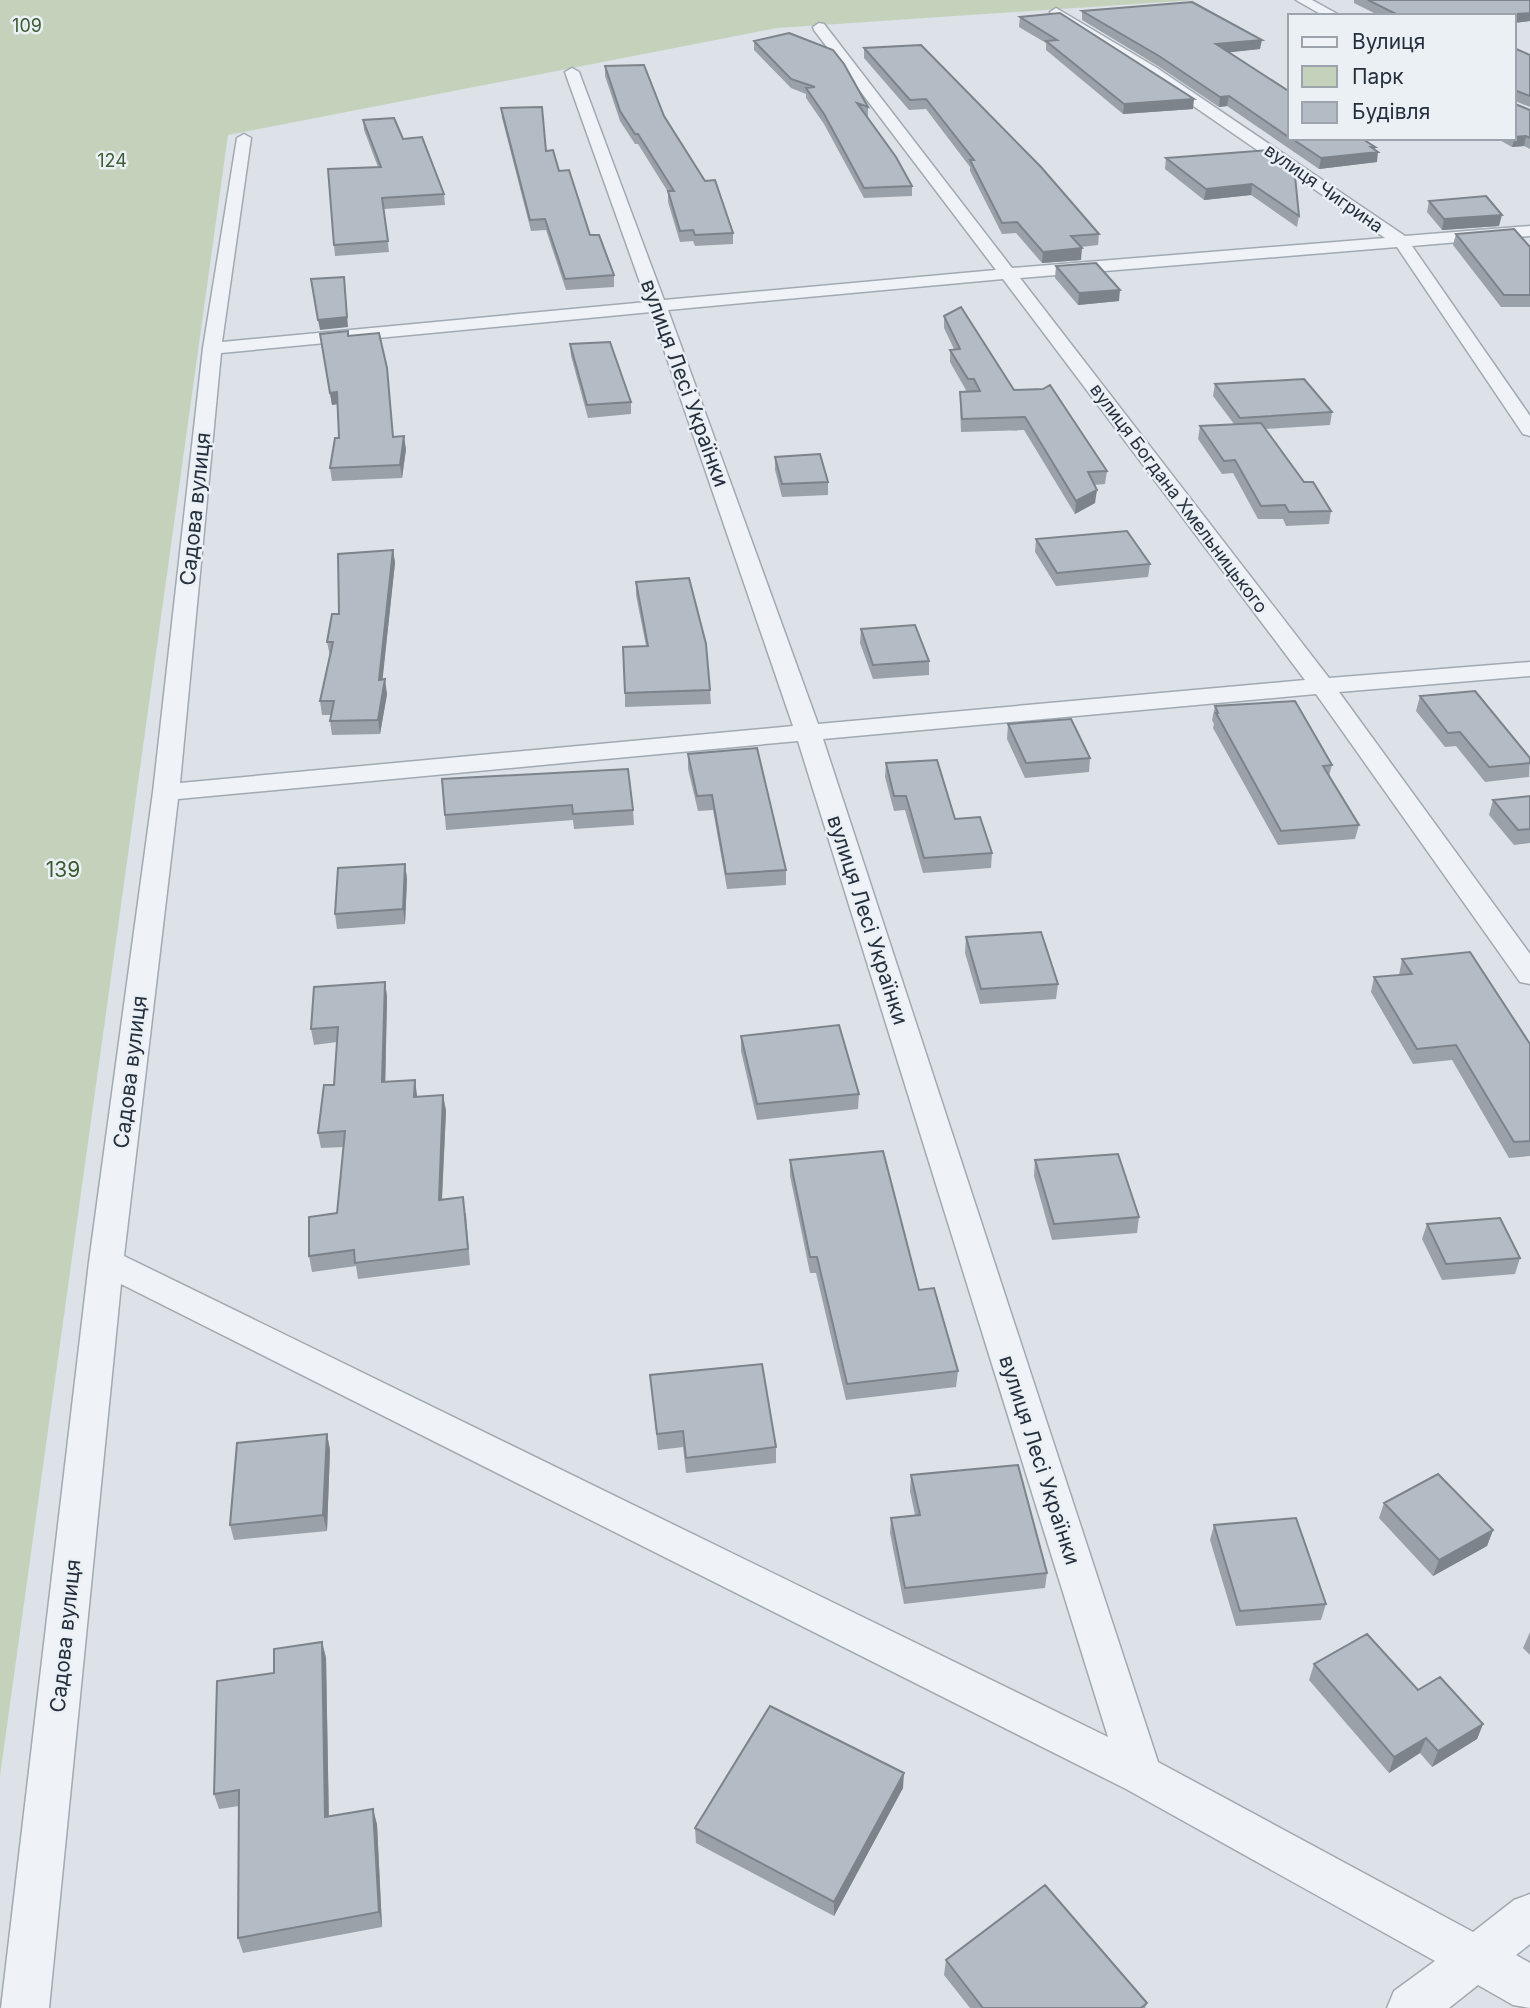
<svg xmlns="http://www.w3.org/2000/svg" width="1530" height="2008" font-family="Inter,sans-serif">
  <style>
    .green { fill: #c4d2bc }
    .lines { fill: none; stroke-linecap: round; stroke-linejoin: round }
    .street-casing { stroke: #a1a9b2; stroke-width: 3 }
    .street { fill: #eff2f6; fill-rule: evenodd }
    .wall { fill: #9aa1a9 }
    .shaded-wall { fill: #7d838a }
    .building { fill: #b3bbc5; stroke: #7d838a; stroke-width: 2 }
    .labels { text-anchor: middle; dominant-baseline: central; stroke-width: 5; stroke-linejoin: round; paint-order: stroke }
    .far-park-label { font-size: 18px; fill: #3c5c31; stroke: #ebf0f5 }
    .far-street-label { font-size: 18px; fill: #25303f; stroke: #ebf0f5 }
    .street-label { font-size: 21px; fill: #25303f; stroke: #ebf0f5 }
    .park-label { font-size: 21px; fill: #3c5c31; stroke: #ebf0f5 }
  </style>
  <rect width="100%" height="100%" fill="#dce2e8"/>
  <path class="green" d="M0,0h1195l-418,28 -549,107 -228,1641z"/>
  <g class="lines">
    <g class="street-casing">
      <path id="street" d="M1296,0h16l29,16h-17z
        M1056,8l101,60 248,168 125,-10v10l-118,10 118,170v20l-7,-2 -126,-187 -377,31 309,400 201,-16v14l-191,16 191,262v30l-10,-2 -204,-288 -493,45 335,1023 315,170 41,-32 16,-6v50l-14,11 14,8v45l-17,-3 -35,-20 -29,23h-62l7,-17 41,-30 -309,-172 -1005,-505 -72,724h-48l88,-746 64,-470 50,-444 34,-210 7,-4 7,4 -29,204 425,-40 -82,-230 7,-4 7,4 85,228 332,-30 -182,-240 -1,-3 6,-4 5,1 188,244 373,-30 -238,-164 -95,-59 -2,-3zM1003,279l302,401 -487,44 -150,-414zM651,312l142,414 -613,57 41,-430zM798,741l310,996 -984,-481 54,-457z"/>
    </g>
    <use href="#street" class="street"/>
  </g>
  <path class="wall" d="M1354,0h176v21l-16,2v-7h-134l-26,-13z
    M1082,11l178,38 -32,3 147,95 2,15 -58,7 -92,-63 -8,1 -61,-41 -76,-46z
    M1020,17l173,92 -70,5 -77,-64v-7l-27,-16z
    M754,41l114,66v10h-1l45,69v10l-48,2 -40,-74 -18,-26v-4l-15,-6 -37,-38z
    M864,48l235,186 -1,11 -17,2v13l-39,3 -26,-30 -14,1 -32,-63v-4l-44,-58 -17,1 -45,-52z
    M1514,48l16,7v52l-15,-6v3l15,6v39l-6,-3 -12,1 -16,-9h18z
    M605,66l59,50 69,117v11l-38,2 -2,-5 -13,1 -12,-40v-10l-30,-48h-3l-15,-23 -15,-45z
    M501,108l45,43 13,20 31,64 24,40v12l-48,3 -20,-60 -15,1 -29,-113z
    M363,120l40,19 41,55 1,11 -61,4 5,43 -54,4 -1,-11 44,-78 -14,-37z
    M1269,150l30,66 -2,11 -46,-32 -47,5 -39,-31 1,-11z
    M1429,201l70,25 -57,4 -15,-18z
    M1456,234l74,13v60h-29l-48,-62z
    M1056,266l63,35 -41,4 -23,-27z
    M944,316l70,74 93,81 -2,13 -11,1 1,18 -20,11 -51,-84 -63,2 -1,-27v-13h7l-17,-30v-12l4,-1 -10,-21z
    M320,334l28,2 46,101 12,12 -4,29 -70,3 -2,-13 9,-30 -2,-34 -5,1z
    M570,344l61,58v12l-43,4 -17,-62z
    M1215,384l117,28 -2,13 -65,4 39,53 27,29 -2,13 -43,2 -3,-7h-25l-25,-46 -11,1 -24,-35 2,-13 34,-2 -21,-28z
    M775,457l53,25v13l-46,2 -7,-27z
    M1036,539l114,25 -2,13 -92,9 -21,-34z
    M393,550l2,13 -13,117 5,14 -7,40 -48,1 -2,-14 1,-6h-9l-2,-14 10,-45 -3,-14 12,-28z
    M636,582l74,108 1,14 -86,3v-14l21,-47 -10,-51z
    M861,629l68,32v14l-56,4 -13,-36z
    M1420,696l110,62 -1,19 -44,5 -29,-36 -11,1 -29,-36z
    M1215,706l117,59 -3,11 30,49 -4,14 -77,6 -65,-117 1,-4 -2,-4z
    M1008,724l82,34 -1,14 -64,6 -18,-39z
    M688,754l98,116v15l-59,4 -14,-79 -15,1 -10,-42z
    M886,763l69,56 37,34 -1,15 -68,5 -18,-63 -11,1 -9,-34z
    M442,779l191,31 1,15 -60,4 -1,-9 -127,10z
    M1530,796v47l-16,2 -25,-30 4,-15z
    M405,864l2,15 -2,45 -68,5 -2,-15z
    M966,937l92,47 -2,15 -76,5 -15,-51z
    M1402,959l128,85v112l-21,2 -57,-98 -39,4 -42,-72 3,-15 25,-2z
    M385,982l2,15 -2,85 32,15 26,-2 3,16 -4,89 24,13 4,52 -112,14 -2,-13 -44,6 -3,-16 28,-43 7,-66 -23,1 -3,-15 16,-48 3,-43 -23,3 -3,-16z
    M741,1036l118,58 -1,15 -101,11 -16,-69z
    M790,1160l129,130 39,81 -2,16 -110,13 -30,-127h-6l-20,-97z
    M1035,1160l104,57 -2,16 -85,7 -18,-64z
    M1427,1224l93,34 -5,16 -73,6 -20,-41z
    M650,1375l126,72v16l-90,10 -3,-26 -25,3z
    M327,1434l3,16 -3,81 -93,9 -4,-15z
    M911,1475l136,98 -2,15 -141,16 -14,-71 1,-15 24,-3 -5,-24z
    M1384,1503l109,27 -6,16 -54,30 -54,-58z
    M1214,1525l112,79 -5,16 -85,6 -26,-86z
    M1530,1632v23l-7,-7z
    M322,1642l4,16 3,159 48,7 5,103 -139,26 -5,-15 1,-132 -20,3 -5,-15 60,-121z
    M1314,1664l104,26 65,34 -6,15 -45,28 -12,-14 -31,20 -80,-93z
    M903,1788l-69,128 -138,-73 -1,-15z
    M946,1960l201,43 -2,5h-175l-26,-33z"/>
  <path class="shaded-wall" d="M1530,13v8l-16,2v-7h-25z
    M1262,40l-2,9 -45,5 1,-10z
    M1229,96l-2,10 -8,1 1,-10z
    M1194,99l-1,10 -70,5 1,-10z
    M1526,136l-2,10 -12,1 3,-10z
    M1371,147h4l-1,6 4,-1 -1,10 -58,7 2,-11z
    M1252,184l-1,11 -47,5 2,-11z
    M1502,215l-3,11 -57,4 2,-11z
    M1082,248l-1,12 -39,3 1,-11z
    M344,277l4,50 -28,3 -2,-10z
    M1120,290l-1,11 -41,4 1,-12z
    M337,392l1,12 -6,1 -2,-12z
    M404,436l2,13 -4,29 -2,-13z
    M1097,490l-2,13 -20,11 1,-13z
    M393,550l2,13 -14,131 -2,-14z
    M385,679l2,15 -7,40 -2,-14z
    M405,864l2,15 -2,45 -2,-15z
    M385,982l2,15 -2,100 -3,-15z
    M415,1080l2,15v17l-3,-15z
    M443,1095l3,16 -5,105 -2,-16z
    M327,1434l3,16 -3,81 -4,-16z
    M1493,1530l-6,16 -54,30 6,-16z
    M322,1642l4,16 3,174 -4,-15z
    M1483,1724l-6,15 -45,28 6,-16z
    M1426,1738l-6,15 -31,20 5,-16z
    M904,1773l-1,15 -69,128v-14z
    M373,1809l4,15 5,103 -3,-15z"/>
  <path class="building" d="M1368,0h162v13l-41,3h-89z
    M1192,2l70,38 -46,4 74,48v46l-61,-42 -9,1 -61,-41 -77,-45z
    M1060,13l134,86 -70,5 -78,-63 11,-1 -37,-23z
    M789,33l44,17 11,14 24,43 -11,-4 39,54 16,29 -48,2 -40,-74 -18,-26 9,-1 -24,-8 -37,-38z
    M921,45l120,122 58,67 -28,2 11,12 -39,4 -26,-30 -15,1 -32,-63h4l-48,-61 -16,1 -46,-52z
    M1514,48l16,7v41l-16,-6z
    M644,65l20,51 41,65 10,-1 18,53 -38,2 -2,-5 -13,1 -12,-40h6l-36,-57h-3l-15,-23 -15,-45z
    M1514,92l1,12 15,6v28l-4,-2 -12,1z
    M542,107l4,44 7,-1 6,21 10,-1 21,65h9l15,40 -49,4 -20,-60 -15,1 -29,-112z
    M394,118l9,21 19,-2 22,57 -62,4 6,43 -54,4 -6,-76 53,-2 -18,-47z
    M1291,138h70l14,9h-4l7,5 -57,6z
    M1269,150l25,16 5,50 -47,-32 -46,5 -40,-31z
    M1486,196l16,19 -58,4 -15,-18z
    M1514,229l16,18v48h-26l-48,-61z
    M1096,263l24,27 -41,3 -23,-27z
    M344,277l3,40 -29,3 -7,-41z
    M961,307l53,83 29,-1 7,-4 57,86 -19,1 9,18 -21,11 -51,-84 -63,2 -2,-27 20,-1 -6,-12h-6l-18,-29 10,-1 -16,-33z
    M348,331v5l31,-3 8,35 6,69 11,-1 -4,29 -70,3 5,-30h4l-2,-46 -7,1 -10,-59z
    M610,342l21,60 -44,3 -17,-61z
    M1304,379l28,33 -92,6 -25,-34z
    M1261,423l43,59h9l18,29 -42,1 -4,-7 -24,1 -26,-46 -11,1 -24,-35z
    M820,454l8,28 -46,2 -7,-27z
    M1127,531l23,33 -93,9 -21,-34z
    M393,550l-14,130 6,-1 -7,41 -48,1 4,-20h-14l13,-59h-6l5,-28h7l-1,-60z
    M689,578l17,66 4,46 -85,3 -2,-46 25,-1 -12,-64z
    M915,625l14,36 -56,4 -12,-36z
    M1475,691l55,67v5l-41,4 -29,-35 -12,1 -28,-37z
    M1295,701l37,64 -9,1 36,59 -78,6 -65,-118h2l-3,-7z
    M1071,719l19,39 -64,5 -18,-39z
    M757,748l29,122 -60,4 -14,-79 -15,1 -9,-42z
    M937,760l18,59 25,-2 12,36 -68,5 -18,-62h-12l-8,-33z
    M628,769l5,41 -60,4 -1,-9 -127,10 -3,-36z
    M1530,796v33l-12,1 -25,-30z
    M405,864l-2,45 -68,5 3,-46z
    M1041,932l17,52 -77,5 -15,-52z
    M1470,952l60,92v97l-16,1 -58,-97 -39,4 -43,-72 38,-3 -10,-15z
    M385,982l-3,100 33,-2 -1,17 29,-2 -4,105 24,-3 5,52 -113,14 -1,-13 -45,6v-39l28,-4 8,-82 -27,2 6,-48h10l4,-58 -27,2 3,-42z
    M839,1025l20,69 -102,10 -16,-68z
    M883,1151l36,139 15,-2 24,83 -111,13 -30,-127h-7l-20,-97z
    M1118,1154l21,63 -85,7 -19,-64z
    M1500,1218l20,40 -74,6 -19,-40z
    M762,1364l14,83 -90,11 -3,-27 -26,3 -7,-59z
    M327,1434l-4,81 -93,10 7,-82z
    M1018,1465l29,108 -142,15 -14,-70 29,-3 -9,-40z
    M1438,1474l55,56 -54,30 -55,-57z
    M1296,1518l30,86 -86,7 -26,-86z
    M1367,1634l51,56 22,-13 43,47 -45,27 -12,-13 -32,19 -80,-93z
    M322,1642l3,175 48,-8 6,103 -141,26 1,-148 -25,4 3,-113 57,-8v-24z
    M770,1706l134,67 -70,129 -139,-74z
    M1045,1885l102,118 -6,5h-158l-37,-48z"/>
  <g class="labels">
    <g class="far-park-label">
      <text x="27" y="25">109</text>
      <text x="112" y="160">124</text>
    </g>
    <g class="far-street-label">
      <text transform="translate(1324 188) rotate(35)">вулиця Чигрина</text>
      <text transform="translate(1179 498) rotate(53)">вулиця Богдана Хмельницького</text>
    </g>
    <g class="street-label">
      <text transform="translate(685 383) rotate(70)">вулиця Лесі Українки</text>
      <text transform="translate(195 509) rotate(-84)">Садова вулиця</text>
      <text transform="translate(868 920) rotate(72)">вулиця Лесі Українки</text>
      <text transform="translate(130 1072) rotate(-83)">Садова вулиця</text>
      <text transform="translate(1040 1460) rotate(72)">вулиця Лесі Українки</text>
      <text transform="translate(65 1636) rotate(-84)">Садова вулиця</text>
    </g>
    <g class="park-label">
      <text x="63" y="869">139</text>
    </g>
  </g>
  <rect x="1288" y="14" width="228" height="126" fill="#ebf0f5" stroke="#9ca3ac" stroke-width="2"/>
  <rect x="1302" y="37" width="35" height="10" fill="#eff2f6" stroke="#9ca3ac" stroke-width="2"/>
  <text x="1352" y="49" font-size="21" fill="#25303f">Вулиця</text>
  <rect x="1302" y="66" width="35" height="21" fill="#c4d2bc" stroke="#9ca3ac" stroke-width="2"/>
  <text x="1352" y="84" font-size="21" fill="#25303f">Парк</text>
  <rect x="1302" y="102" width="35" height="21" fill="#b3bbc5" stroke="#9ca3ac" stroke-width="2"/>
  <text x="1352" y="119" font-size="21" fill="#25303f">Будівля</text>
</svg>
